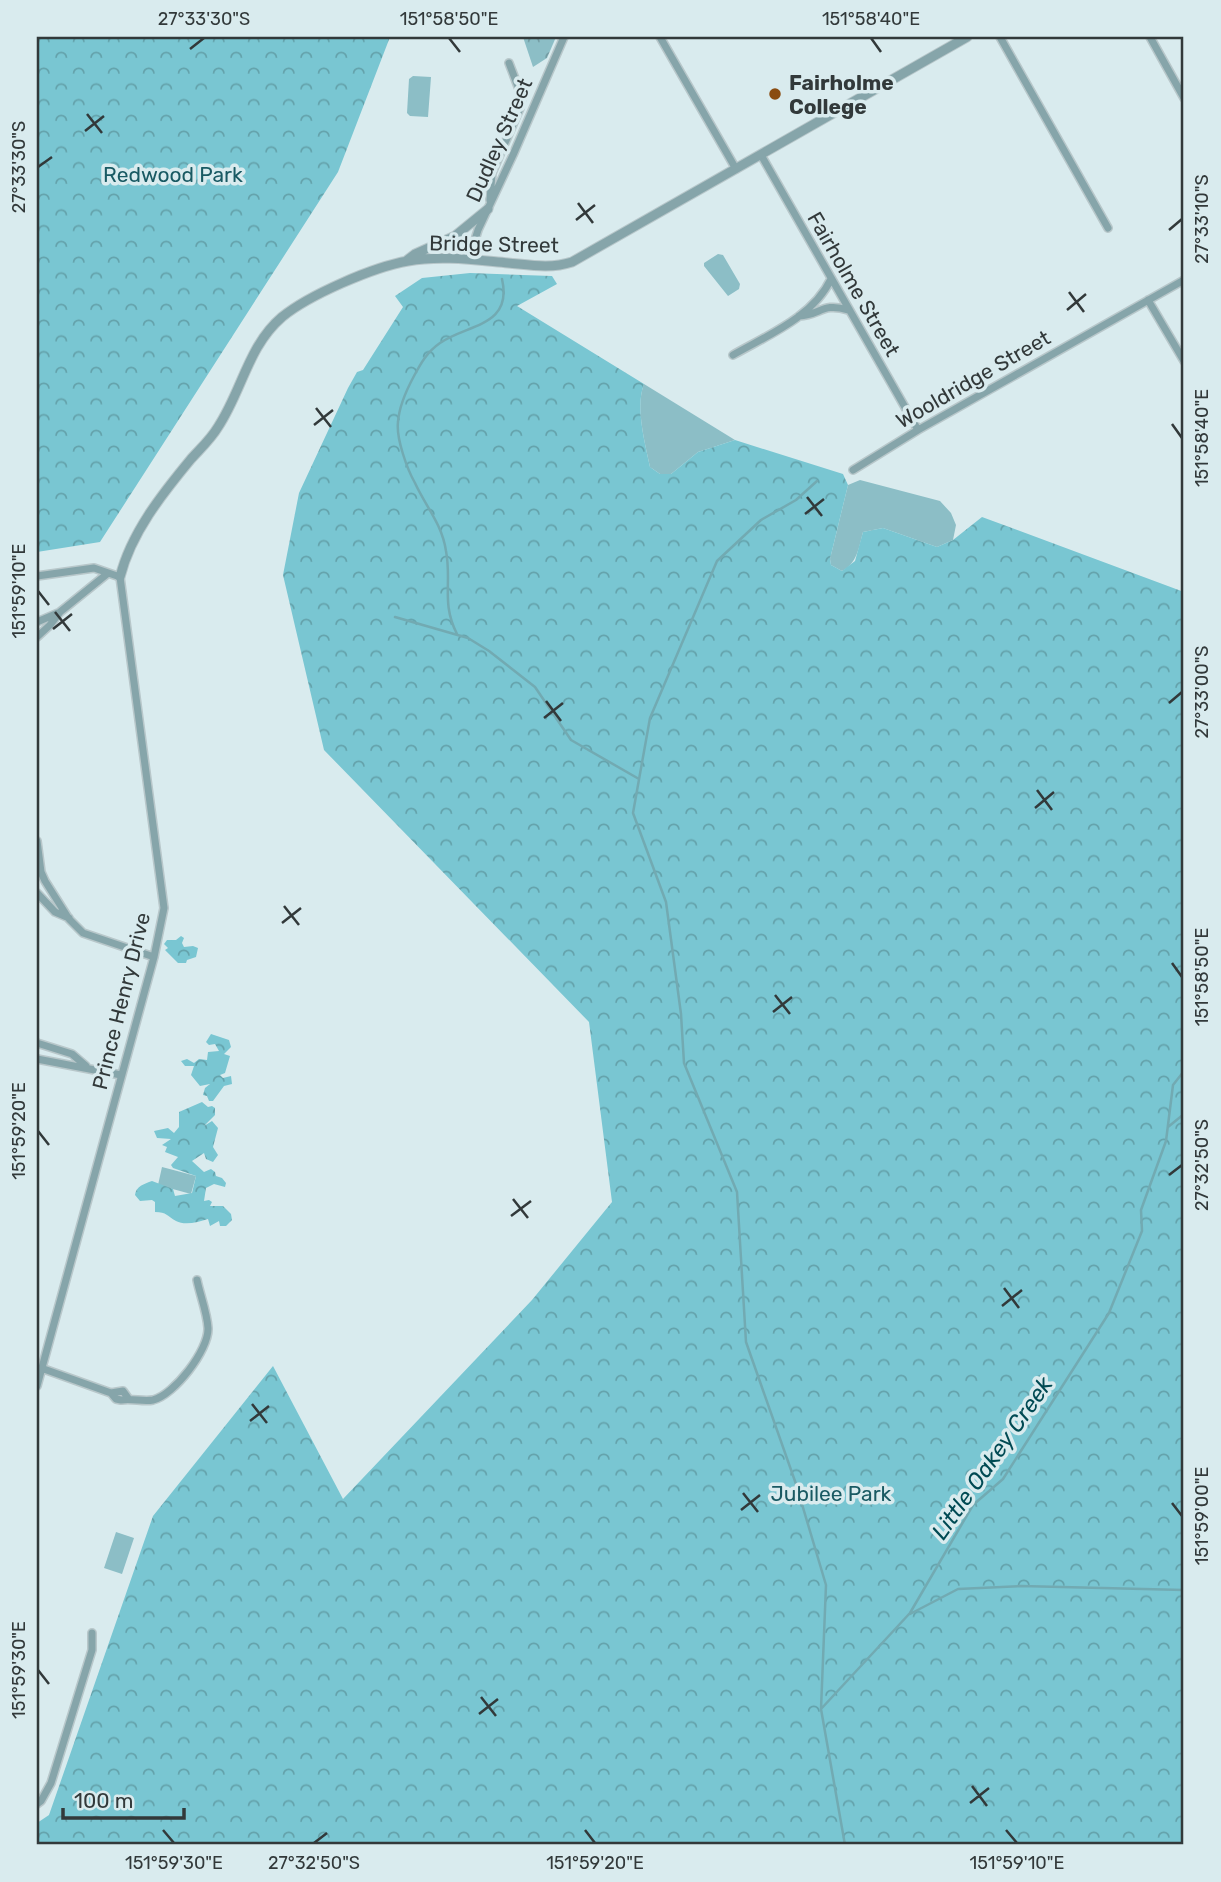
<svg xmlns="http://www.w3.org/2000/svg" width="1221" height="1882" font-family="Rubik,sans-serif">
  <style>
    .green { fill: #8cbec6 }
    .forest { fill: url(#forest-crowns) }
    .park { fill: url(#park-crowns) }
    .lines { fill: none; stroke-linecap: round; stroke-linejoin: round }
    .stream { stroke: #72aab2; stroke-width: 2.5 }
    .minor-casing { stroke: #b8c7ca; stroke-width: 10 }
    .tertiary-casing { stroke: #b8c7ca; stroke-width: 11 }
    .minor { stroke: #86a5aa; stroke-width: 7 }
    .tertiary { stroke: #86a5aa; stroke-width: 9 }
    .ticks { fill: none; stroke: #32393a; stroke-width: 2.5 }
    .poi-dot { fill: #8a4c10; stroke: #d9ebee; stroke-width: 2.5 }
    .labels { text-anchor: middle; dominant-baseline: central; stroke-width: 7; stroke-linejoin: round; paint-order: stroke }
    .poi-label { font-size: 21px; font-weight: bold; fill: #32393a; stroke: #d9ebee; text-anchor: start }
    .street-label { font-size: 21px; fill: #32393a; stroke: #d9ebee }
    .park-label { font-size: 21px; fill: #195a63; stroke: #d9ebee }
    .water-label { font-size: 23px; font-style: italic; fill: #004a53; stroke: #d9ebee }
    .neatline { fill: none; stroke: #32393a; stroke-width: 2.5 }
    .ticks-label { font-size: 18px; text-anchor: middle; fill: #32393a }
  </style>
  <defs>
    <pattern id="forest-crowns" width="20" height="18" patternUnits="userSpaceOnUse" patternTransform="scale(1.75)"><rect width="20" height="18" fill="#79c6d2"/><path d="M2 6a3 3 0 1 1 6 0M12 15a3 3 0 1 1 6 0" fill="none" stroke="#64a2ab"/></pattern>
    <pattern id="park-crowns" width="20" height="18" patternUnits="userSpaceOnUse" patternTransform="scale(1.75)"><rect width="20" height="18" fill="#8cbec6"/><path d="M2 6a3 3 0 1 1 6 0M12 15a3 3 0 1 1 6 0" fill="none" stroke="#739ba2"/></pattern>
  </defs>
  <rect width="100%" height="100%" fill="#d9ebee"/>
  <path class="green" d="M413,76l18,1 -3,40 -18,-1 -3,-3 2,-34z
    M718,254l5,1 17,29 -1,5 -11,7 -24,-30v-3z
    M644,384l91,56 -37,12 -27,22h-11l-10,-7c-5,-24 -15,-60 -6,-83z
    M860,480l80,21 11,12 5,12 -3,15 -16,7 -54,-19 -20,4c-4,15 -6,32 -21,39l-11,-6 -1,-6 18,-74z
    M162,1167l34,9 -5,18 -33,-9z
    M116,1532l18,6 -12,36 -18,-6z"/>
  <path class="forest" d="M37,37h353l-52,135 -238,370 -63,10z
    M470,273l82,3 5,8 -40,22 127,78c-9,23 1,59 6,83l10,7h11l27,-22 37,-12 108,34 5,11 -18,74 1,6 11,6 13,-10 8,-29 20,-4 54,19 16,-7 29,-23 202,75v1253h-1147v-22l12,-8 104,-299 120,-150 70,133 189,-199 80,-98 -23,-180 -265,-272 -41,-175 16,-82 49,-105 9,-16 6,-2 40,-63 -8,-11 27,-18z
    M181,936l3,2 -2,5 2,4 9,-1 5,2 -2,9 -9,3 -1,3h-8l-13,-13 3,-2 -4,-4 3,-4h9z
    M211,1034l18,6 2,7 -7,7 6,2 -5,17 -5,2 3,3 8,-2 1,8 -8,2 -11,15h-4l-2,-5 -4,-1 2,-7 5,-4 -10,2 -9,-11 3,-9h-9l-4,-5 6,-2 7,4 5,-4 8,1 1,-8 11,-1 -4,-7 -6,1 -3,-3z
    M202,1102l6,5 4,-1 3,2v7l-11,11 8,-5 6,7 -5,19 5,8 -5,7 -7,-3 -2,-6 -12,8 12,11 7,-3 4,3 1,4 6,2 4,5 -1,4 -11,-3 -8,4 -2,13 5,-1 3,2 -2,4h13l8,8 1,6 -6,6h-6l-1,-5 -9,5 -2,-7c-10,3 -23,7 -32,2 -9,-5 -9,-9 -21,-9v-10l-3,-2 -12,1 -5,-6c1,-9 9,-11 17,-14l21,8 2,7 17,-3 4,-17 -23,-8 -2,-3 7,-8 -13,-5 2,-5 -5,-2 9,-6 -14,-1 -3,-7 14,-3 6,5 5,-6v-15z"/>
  <path class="park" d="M523,37h33l-9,21 -14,9z"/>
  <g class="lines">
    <path class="stream" d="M817,481l-21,19 -35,20 -44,41 -67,157 -17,95 33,89 15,112 3,49 53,129 9,150 50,142 30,101 -5,124
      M395,617l73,21 21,13 46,36 36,53 68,39
      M457,634c-16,-31 -5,-52 -11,-83 -4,-27 -20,-44 -31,-68 -8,-14 -19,-45 -17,-61 1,-15 9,-33 16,-46 7,-13 13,-24 26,-33 27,-19 73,-16 62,-64
      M1168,1127l16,-13
      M910,1614l48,-25 63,-3 163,4
      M845,1845l-24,-136 89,-96 63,-108 30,-26 106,-166 33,-82 -1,-21 25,-69 7,-56 11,-14"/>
    <g class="minor-casing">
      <path id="minor" d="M660,37l76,132
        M1000,37l108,191
        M1150,37l34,61
        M761,155l157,275
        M490,200l2,-27 28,-65 2,-11 -13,-34
        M469,259l9,-29 35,-75 51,-118
        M1148,300l36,61
        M799,316c22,-1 23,-14 49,-6
        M733,355c35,-20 80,-38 98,-76
        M853,470l65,-40 266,-150
        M37,576l57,-8 26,9 44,331 -10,49 -117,429
        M37,622l21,-9
        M37,637l13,-12 10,-13 47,-38
        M37,841l4,31 4,9 24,38 14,14 71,24
        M37,893l18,19 14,6
        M37,1043l35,11 14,12
        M37,1059l84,16
        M41,1368l70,25 5,6 5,1c11,-2 22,2 32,0 21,-5 56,-50 55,-72 -1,-16 -8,-33 -11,-48
        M111,1393l12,-2 5,7
        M37,1804l4,-3 10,-18 41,-133v-17"/>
    </g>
    <g class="tertiary-casing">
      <path id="tertiary" d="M406,261l9,-7 40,-18 33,-27
        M120,577c11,-44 42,-83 71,-118 9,-10 20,-20 27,-32 24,-36 30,-81 64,-110 27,-22 91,-50 126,-56 33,-6 67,-1 100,2 22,2 43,6 64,-1l395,-225"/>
    </g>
    <use href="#minor" class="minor"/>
    <use href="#tertiary" class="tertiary"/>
  </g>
  <path class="ticks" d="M449,38l11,14M871,38l10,14M190,49l14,-11M87,114l15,19M85,131l19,-15M38,167l14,-10M578,203l15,20M576,220l19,-15M1169,230l13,-11M1069,292l15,20M1067,310l19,-16M316,408l15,19M1172,424l10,14M314,425l19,-15M807,497l15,19M805,514l19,-15M38,591l11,14M55,612l15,19M53,629l19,-15M546,701l15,20M1169,703l13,-11M544,718l19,-15M1037,790l15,20M1035,808l19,-16M284,906l15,19M282,923l19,-15M1172,963l10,14M775,995l15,19M773,1012l19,-15M38,1131l11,14M1169,1175l13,-10M513,1199l15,19M511,1216l20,-15M1004,1288l15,20M1002,1306l20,-16M252,1404l15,19M250,1421l19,-15M743,1493l15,19M1172,1503l10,13M741,1510l19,-15M38,1670l11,14M481,1697l15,19M479,1714l19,-15M972,1786l15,20M970,1803l19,-15M163,1830l11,13M585,1830l10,13M1006,1830l11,13M314,1843l13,-10"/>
  <circle class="poi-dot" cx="775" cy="94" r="7"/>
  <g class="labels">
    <g class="poi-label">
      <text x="789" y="82">Fairholme<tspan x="789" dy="24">College</tspan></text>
    </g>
    <g class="street-label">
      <text transform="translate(499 140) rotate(-66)">Dudley Street</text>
      <text transform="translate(494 244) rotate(1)">Bridge Street</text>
      <text transform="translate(854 284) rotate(60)">Fairholme Street</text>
      <text transform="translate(973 379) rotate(-30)">Wooldridge Street</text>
      <text transform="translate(121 1001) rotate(-76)">Prince Henry Drive</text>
    </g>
    <g class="park-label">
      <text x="173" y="174">Redwood Park</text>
      <text x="831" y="1493">Jubilee Park</text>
    </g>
    <g class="water-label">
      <text transform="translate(992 1458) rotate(-55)">Little Oakey Creek</text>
    </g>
  </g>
  <rect width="1221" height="1882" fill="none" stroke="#d9ebee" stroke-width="77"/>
  <path d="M63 1808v10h121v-10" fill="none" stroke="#32393a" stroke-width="3.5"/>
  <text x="74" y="1808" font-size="21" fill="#32393a" stroke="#d9ebee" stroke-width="5" paint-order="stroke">100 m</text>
  <rect x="38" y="38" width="1144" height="1805" class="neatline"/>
  <g class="ticks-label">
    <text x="204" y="25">27°33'30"S</text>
    <text x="449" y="25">151°58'50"E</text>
    <text x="871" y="25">151°58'40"E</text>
    <text transform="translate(19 167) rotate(-90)" y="6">27°33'30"S</text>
    <text transform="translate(1202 219) rotate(-90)" y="6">27°33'10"S</text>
    <text transform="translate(1202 438) rotate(-90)" y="6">151°58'40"E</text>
    <text transform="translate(19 591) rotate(-90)" y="6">151°59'10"E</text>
    <text transform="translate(1202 692) rotate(-90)" y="6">27°33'00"S</text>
    <text transform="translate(1202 977) rotate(-90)" y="6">151°58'50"E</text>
    <text transform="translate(19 1131) rotate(-90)" y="6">151°59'20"E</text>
    <text transform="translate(1202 1165) rotate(-90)" y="6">27°32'50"S</text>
    <text transform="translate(1202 1516) rotate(-90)" y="6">151°59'00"E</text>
    <text transform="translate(19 1670) rotate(-90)" y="6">151°59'30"E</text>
    <text x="174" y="1869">151°59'30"E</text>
    <text x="314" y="1869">27°32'50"S</text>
    <text x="595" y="1869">151°59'20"E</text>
    <text x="1017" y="1869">151°59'10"E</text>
  </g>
</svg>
